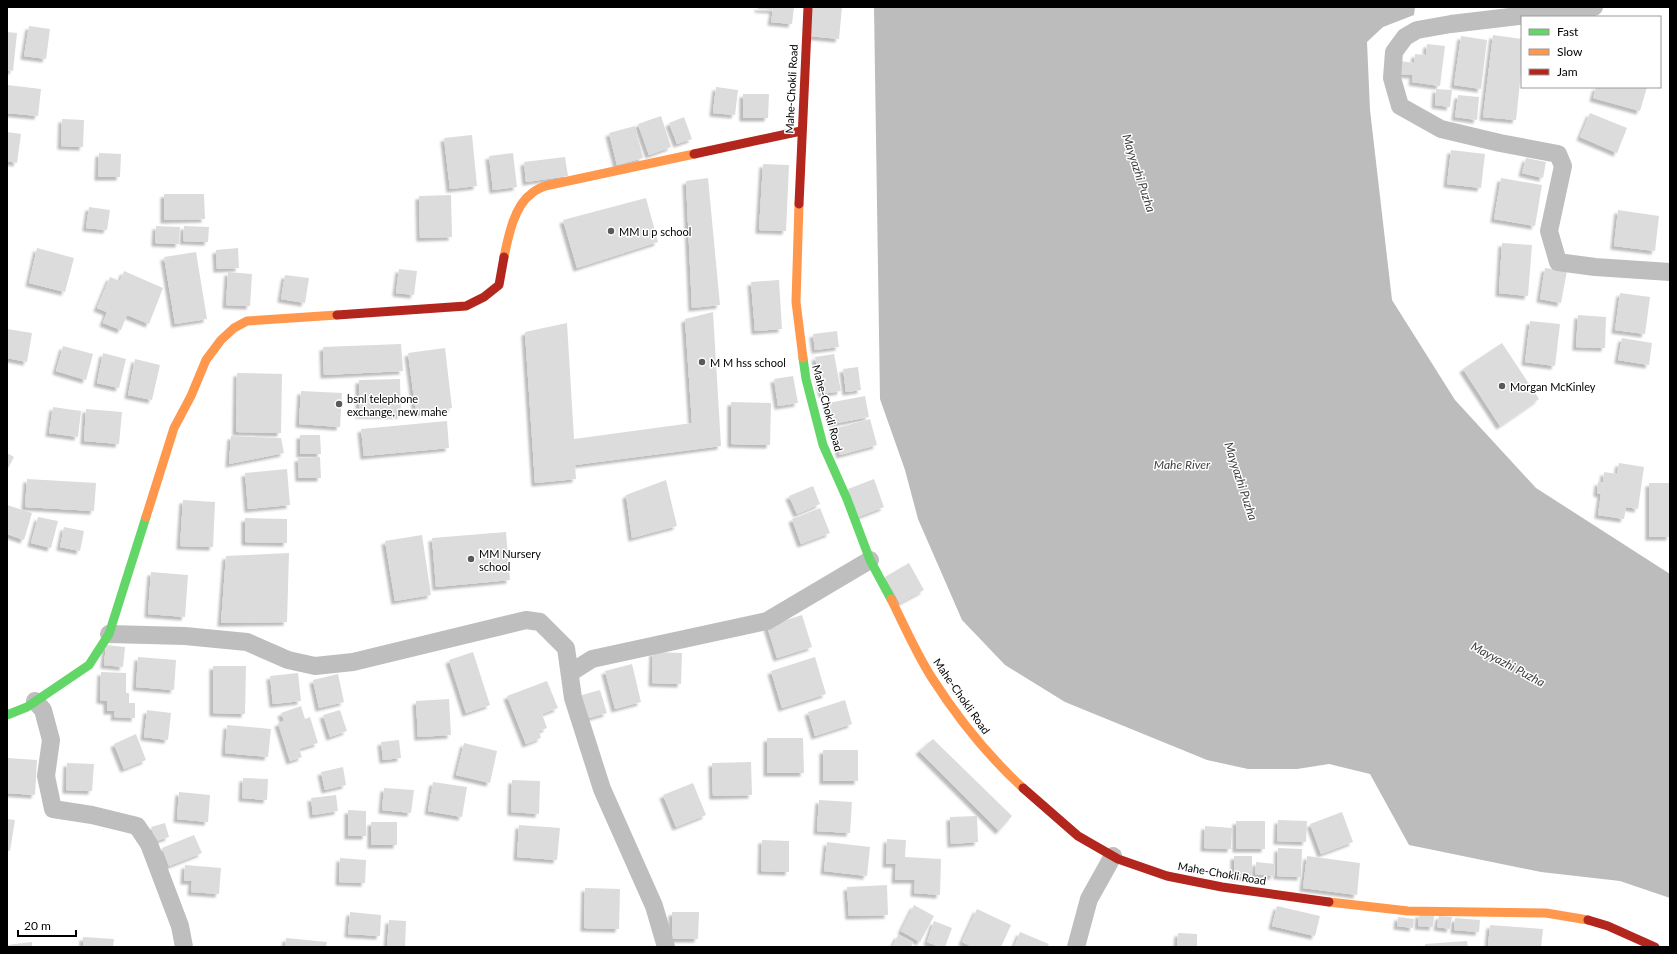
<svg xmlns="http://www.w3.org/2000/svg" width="1677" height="954" font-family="Lato,sans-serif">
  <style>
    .water { fill: #bcbcbc }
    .building { fill: #dcdcdc; filter: url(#shadow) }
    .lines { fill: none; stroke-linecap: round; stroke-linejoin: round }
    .street { stroke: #bebebe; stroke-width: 18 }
    .fast { stroke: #63d668; stroke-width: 9 }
    .slow { stroke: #ff974d; stroke-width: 9 }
    .jam { stroke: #b3261e; stroke-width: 9 }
    .poi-dot { fill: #595959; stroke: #fff; stroke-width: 1.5 }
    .labels { text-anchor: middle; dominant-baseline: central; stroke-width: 3; stroke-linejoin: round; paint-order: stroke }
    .street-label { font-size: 11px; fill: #000; stroke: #fff }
    .poi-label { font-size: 11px; fill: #000; stroke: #fff; text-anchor: start }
    .water-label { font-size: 12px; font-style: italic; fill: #404040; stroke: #fff }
  </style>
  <defs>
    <filter id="shadow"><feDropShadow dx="-3.5" dy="3.5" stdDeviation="1" flood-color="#0004"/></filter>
  </defs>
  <rect width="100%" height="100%" fill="#fff"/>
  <path class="water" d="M874,7h541l-1,8 -31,12 -16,15 3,68 22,190 63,100 81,88 134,86v324l-50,-17 -79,-9 -132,-27 -39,-71 -41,-10 -32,5h-49l-41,-9 -142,-58 -60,-37 -43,-45 -44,-101 -13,-49 -25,-71z"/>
  <path class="building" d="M758,7h36l-2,17 -21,-2 2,-12 -15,-1z
    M812,7h30l-3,32 -30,-3z
    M29,26l21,3 -4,30 -22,-3z
    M7,32l10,1 -4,38 -6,-1z
    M1493,35l29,4v25l-6,56 -33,-3z
    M1461,36l26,4 -6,49 -27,-4z
    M1427,44l18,2 -5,40 -28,-4 1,-7 -13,-1 1,-13 13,2 1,-9 11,1z
    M7,85l34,4 -3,27 -31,-3z
    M716,87l22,3 -3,25 -22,-2z
    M1596,87h51l-7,24 -47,-13z
    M1436,89l16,1 -2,17 -15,-2z
    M743,94h26l-1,24h-25z
    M1458,95l21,2 -2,23 -22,-3z
    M1590,113l37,15 -10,25 -37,-16z
    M661,116l10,31 -22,8 -11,-31z
    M684,117l8,22 -15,5 -8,-21z
    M62,119l22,1 -1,27 -22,-1z
    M635,126l8,32 -26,7 -8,-32z
    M7,132l14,2 -4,29 -10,-2z
    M472,135l5,51 -27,3 -6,-51z
    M1451,150l34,4 -4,34 -34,-4z
    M99,153l22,1 -1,23h-22z
    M513,153l4,34 -24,3 -4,-34z
    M565,157l3,19 -42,6 -2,-20z
    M1526,158l20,4 -3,16 -21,-5z
    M763,164l26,1 -3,66 -27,-1z
    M708,178l12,127 -28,3 -6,-127z
    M1501,178l41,7 -7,41 -41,-7z
    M164,194h40l1,25 -41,1z
    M451,195l1,42 -32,1 -1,-42z
    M646,198l12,44 -81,26 -14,-48z
    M89,207l21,3 -3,20 -21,-2z
    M1618,210l41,6 -4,35 -41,-5z
    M156,226l24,1 -1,17 -24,-1z
    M184,226l25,1 -1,15 -25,-1z
    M1502,243l30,2 -4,51 -29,-3z
    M37,248l37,10 -9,34 -36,-9z
    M238,248l1,20 -22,1 -1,-19z
    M196,252l11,67 -32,5 -11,-67z
    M1545,268l22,3 -6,32 -21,-4z
    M399,269l18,2 -3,24 -18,-2z
    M124,271l39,17 -14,36 -22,-9 -6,15 -18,-7 4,-11 -10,-4 13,-31 10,4z
    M228,272l24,2 -2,32 -24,-1z
    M285,275l24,3 -4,25 -24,-4z
    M779,280l3,49 -27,2 -4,-49z
    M1620,293l30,4 -5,37 -30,-4z
    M713,312l8,134 -146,19 1,14 -41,4 -10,-151 42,-9 7,116 118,-16 -7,-104z
    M1578,315l28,2 -1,31 -29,-1z
    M1530,321l30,3 -5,42 -30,-4z
    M7,329l25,4 -5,29 -20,-4z
    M837,331l2,16 -24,3 -2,-16z
    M1622,338l30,5 -3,22 -31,-5z
    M1502,343l37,56 -39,27 -37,-57z
    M401,344l2,27 -79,4 -1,-28z
    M63,346l30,8 -7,26 -30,-9z
    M445,348l7,60 -36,5 -8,-60z
    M103,353l23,6 -7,29 -22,-5z
    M834,354l7,37 -19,3 -7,-37z
    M135,359l25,6 -8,35 -24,-5z
    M858,367l3,23 -15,2 -3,-23z
    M237,373l45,1 -1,59 -45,-1z
    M793,376l5,27 -20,3 -4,-27z
    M400,379l1,36h-42v-35z
    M301,391l41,2 -2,34 -41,-3z
    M865,396l4,21 -37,7 -4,-21z
    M731,402l40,1 -1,42 -39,-1z
    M53,407l28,4 -3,26 -29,-4z
    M86,409l36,3 -3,32 -35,-3z
    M870,419l7,26 -37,10 -7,-26z
    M447,421l2,27 -85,8 -3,-27z
    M300,435h20l1,19h-21z
    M231,436l50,2 3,15 -55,11z
    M7,453l7,4 -7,13z
    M320,457l1,21h-22l-1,-20z
    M1619,463l25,4 -6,42 -12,-2 -2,12 -26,-4 3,-21 -4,-1 1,-11h5l1,-10 13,2z
    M287,469l3,36 -42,4 -3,-36z
    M27,479l69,4 -2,28 -69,-4z
    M874,479l10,28 -26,10 -10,-28z
    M666,480l11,46 -45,12 -6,-43z
    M1649,483h21v54h-21z
    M813,486l7,18 -23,10 -8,-18z
    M183,500l32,2 -2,45 -33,-1z
    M7,505l25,8 -8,27 -17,-6z
    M820,508l10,25 -29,11 -9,-25z
    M38,517l20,4 -7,27 -20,-5z
    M245,518l42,1v24l-42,-1z
    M64,527l20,4 -4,20 -20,-4z
    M506,532l4,48 -74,7 -4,-49z
    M422,535l9,60 -36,6 -10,-60z
    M289,553l-2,69 -66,1 5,-67z
    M909,563l15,27 -24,13 -15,-26z
    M151,572l37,3 -3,42 -37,-3z
    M802,615l10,32 -35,11 -10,-32z
    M106,645l19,2 -2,20 -19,-2z
    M473,652l17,53 -24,8 -17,-53z
    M653,652l29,1 -1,31 -29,-1z
    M138,657l38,3 -2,30 -38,-3z
    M815,657l11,37 -44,14 -11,-37z
    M632,664l9,38 -26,7 -10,-38z
    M213,666h33l-1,48 -32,-1z
    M101,672l25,1v20h3v10h6v15l-21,-1 1,-6h-8v-10l-7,-1z
    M298,673l3,28 -28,3 -3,-28z
    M338,674l6,28 -25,6 -6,-28z
    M547,681l11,27 -16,6 5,14 -8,3 2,7 -15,6 -19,-48z
    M600,690l7,23 -25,7 -7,-23z
    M449,699l2,36 -33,2 -2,-36z
    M845,700l7,24 -37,12 -7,-24z
    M301,706l4,13 5,-2 8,26 -19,6 3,8 -12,4 -12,-38 6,-2 -3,-8z
    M147,710l24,3 -3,27 -24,-3z
    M340,710l7,21 -17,6 -7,-22z
    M227,725l44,4 -3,28 -43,-4z
    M136,734l10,26 -22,9 -10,-25z
    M767,738h36l1,35h-37z
    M933,739l79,77 -13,15 -80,-80z
    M399,740l2,18 -18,2 -2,-18z
    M464,743l33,8 -7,32 -34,-8z
    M823,750h35v31h-35z
    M7,758l30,2 -2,35 -28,-2z
    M751,762l1,33 -39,1 -1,-33z
    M67,763l27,1 -2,27 -26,-1z
    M343,767l3,18 -21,5 -4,-18z
    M243,778l25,1 -1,21 -25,-2z
    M512,780l28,1 -1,33 -28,-2z
    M433,782l34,5 -5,30 -34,-6z
    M693,783l13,32 -30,12 -13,-32z
    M384,788l30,2 -3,23 -29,-3z
    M179,792l31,3 -2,27 -31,-3z
    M336,795l2,16 -25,4 -2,-17z
    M819,800l33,2 -2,31 -33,-2z
    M348,810l18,1v25h-18z
    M1342,812l11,30 -32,12 -11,-30z
    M977,816l1,26 -27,2 -1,-27z
    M7,819l8,1 -5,31 -3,-1z
    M1278,820l29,1 -1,21 -29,-1z
    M1236,821h29v28h-29z
    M371,822h26v23h-26z
    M165,823l4,14 -13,4 -5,-14z
    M519,825l41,3 -3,32 -40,-3z
    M1205,826l27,2 -1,21 -27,-1z
    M194,835l8,18 -33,13 -7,-18z
    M887,839l19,1 -1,17 36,2 -1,36 -26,-2 1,-13h-20l1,-16h-10z
    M762,840l27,1v31l-28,-1z
    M827,842l43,5 -3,29 -43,-5z
    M1278,848l24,1 -1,28 -24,-1z
    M1234,856h18v21h-18z
    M1307,856l53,7 -3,32 -54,-7z
    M340,858l26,2 -1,23 -26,-1z
    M1256,862l19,2 -1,12 -19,-2z
    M185,865l36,3 -2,26 -28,-2 1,-11h-8z
    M887,885l1,30 -39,1 -2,-29z
    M585,888l35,1 -1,40 -35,-1z
    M914,905l20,11 -14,26 -19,-11z
    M1277,906l43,10 -5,20 -43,-10z
    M977,909l34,16 -10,22h-28l-11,-5z
    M350,912l31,3 -1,21 -32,-2z
    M672,912h27l-1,27h-26z
    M1419,914l15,2 -1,11 -15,-1z
    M1439,916l13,1 -2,12 -13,-2z
    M1398,917l16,2 -1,9 -16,-2z
    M1455,918l25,2 -1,12 -25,-2z
    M389,920l17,1 -1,26h-18z
    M934,921l18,7 -7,19h-5l-13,-5z
    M1490,925l53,4 -2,18h-53z
    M1020,932l29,12 -2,3h-33z
    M1178,933l19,1v13h-20z
    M898,935l15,7 -2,5h-19z
    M83,937l31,2 -1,8h-30z
    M286,938l41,4 -1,5h-41z
    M1467,941l1,6h-43v-3z
    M32,942v5h-25v-2z"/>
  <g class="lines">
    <path class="street" d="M1594,7l-143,17 -34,6 -12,7 -11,15 -2,26 8,28 41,23 59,14 58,11 5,12 -14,65 9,31 37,5 75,5
      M109,634l76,2 62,6 41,18 27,6 38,-4 173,-42 14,2 26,26 7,50 29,91 52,117 12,41
      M570,673l22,-14 175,-38 103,-61
      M35,701l8,9 8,30 -5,36 7,33 39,6 45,11 12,18 31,82 4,21
      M1076,947l13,-48 24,-43"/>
    <path class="fast" d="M803,358l3,21 17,66 24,54 23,61 21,39
      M7,715l20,-8 62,-42 20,-31 37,-117"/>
    <path class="slow" d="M799,204l-3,98 7,56
      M504,257c4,-19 10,-51 27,-63 4,-4 9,-6 14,-8l149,-32
      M146,517l28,-89 17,-32 15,-36 15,-20 13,-12 13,-7 90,-6
      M891,599c13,26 25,54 41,79 25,39 56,78 91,110
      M1329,902l79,9 138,2 42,7"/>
    <path class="jam" d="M694,154l107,-23
      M799,204l9,-197
      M337,315l129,-9 18,-9 15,-12 5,-28
      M1023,788l55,48 40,23 49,17 55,11 107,15
      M1588,920l20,6 47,21"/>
  </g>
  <g class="poi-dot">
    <circle cx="611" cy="231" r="4"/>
    <circle cx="702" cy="362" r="4"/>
    <circle cx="1502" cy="386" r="4"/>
    <circle cx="339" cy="404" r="4"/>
    <circle cx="471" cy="559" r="4"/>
  </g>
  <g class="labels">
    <g class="street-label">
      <text transform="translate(791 89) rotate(-87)">Mahe-Chokli Road</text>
      <text transform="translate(828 408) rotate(75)">Mahe-Chokli Road</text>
      <text transform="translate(962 696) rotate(55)">Mahe-Chokli Road</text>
      <text transform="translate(1222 873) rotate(10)">Mahe-Chokli Road</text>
    </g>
    <g class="poi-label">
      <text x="619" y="231">MM u p school</text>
      <text x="710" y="362">M M hss school</text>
      <text x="1510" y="386">Morgan McKinley</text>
      <text x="347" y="398">bsnl telephone<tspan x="347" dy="13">exchange, new mahe</tspan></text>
      <text x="479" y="553">MM Nursery<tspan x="479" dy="13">school</tspan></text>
    </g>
    <g class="water-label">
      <text transform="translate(1139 173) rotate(72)">Mayyazhi Puzha</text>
      <text x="1182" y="464">Mahe River</text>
      <text transform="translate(1241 481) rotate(72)">Mayyazhi Puzha</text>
      <text transform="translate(1508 664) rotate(28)">Mayyazhi Puzha</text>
    </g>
  </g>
  <rect width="1677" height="954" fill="none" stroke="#000000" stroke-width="16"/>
  <rect x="1521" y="16" width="140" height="72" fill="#ffffff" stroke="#999999"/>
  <rect x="1529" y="29" width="20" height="6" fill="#63d668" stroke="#999999"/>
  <text x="1557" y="36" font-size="12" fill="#000000">Fast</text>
  <rect x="1529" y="49" width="20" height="6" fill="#ff974d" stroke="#999999"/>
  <text x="1557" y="56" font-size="12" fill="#000000">Slow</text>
  <rect x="1529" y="69" width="20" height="6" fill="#b3261e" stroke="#999999"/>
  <text x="1557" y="76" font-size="12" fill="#000000">Jam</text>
  <path d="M18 930v6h58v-6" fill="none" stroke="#000000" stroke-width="2"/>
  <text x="24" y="930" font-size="12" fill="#000000" stroke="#ffffff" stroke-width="3" paint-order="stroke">20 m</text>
</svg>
